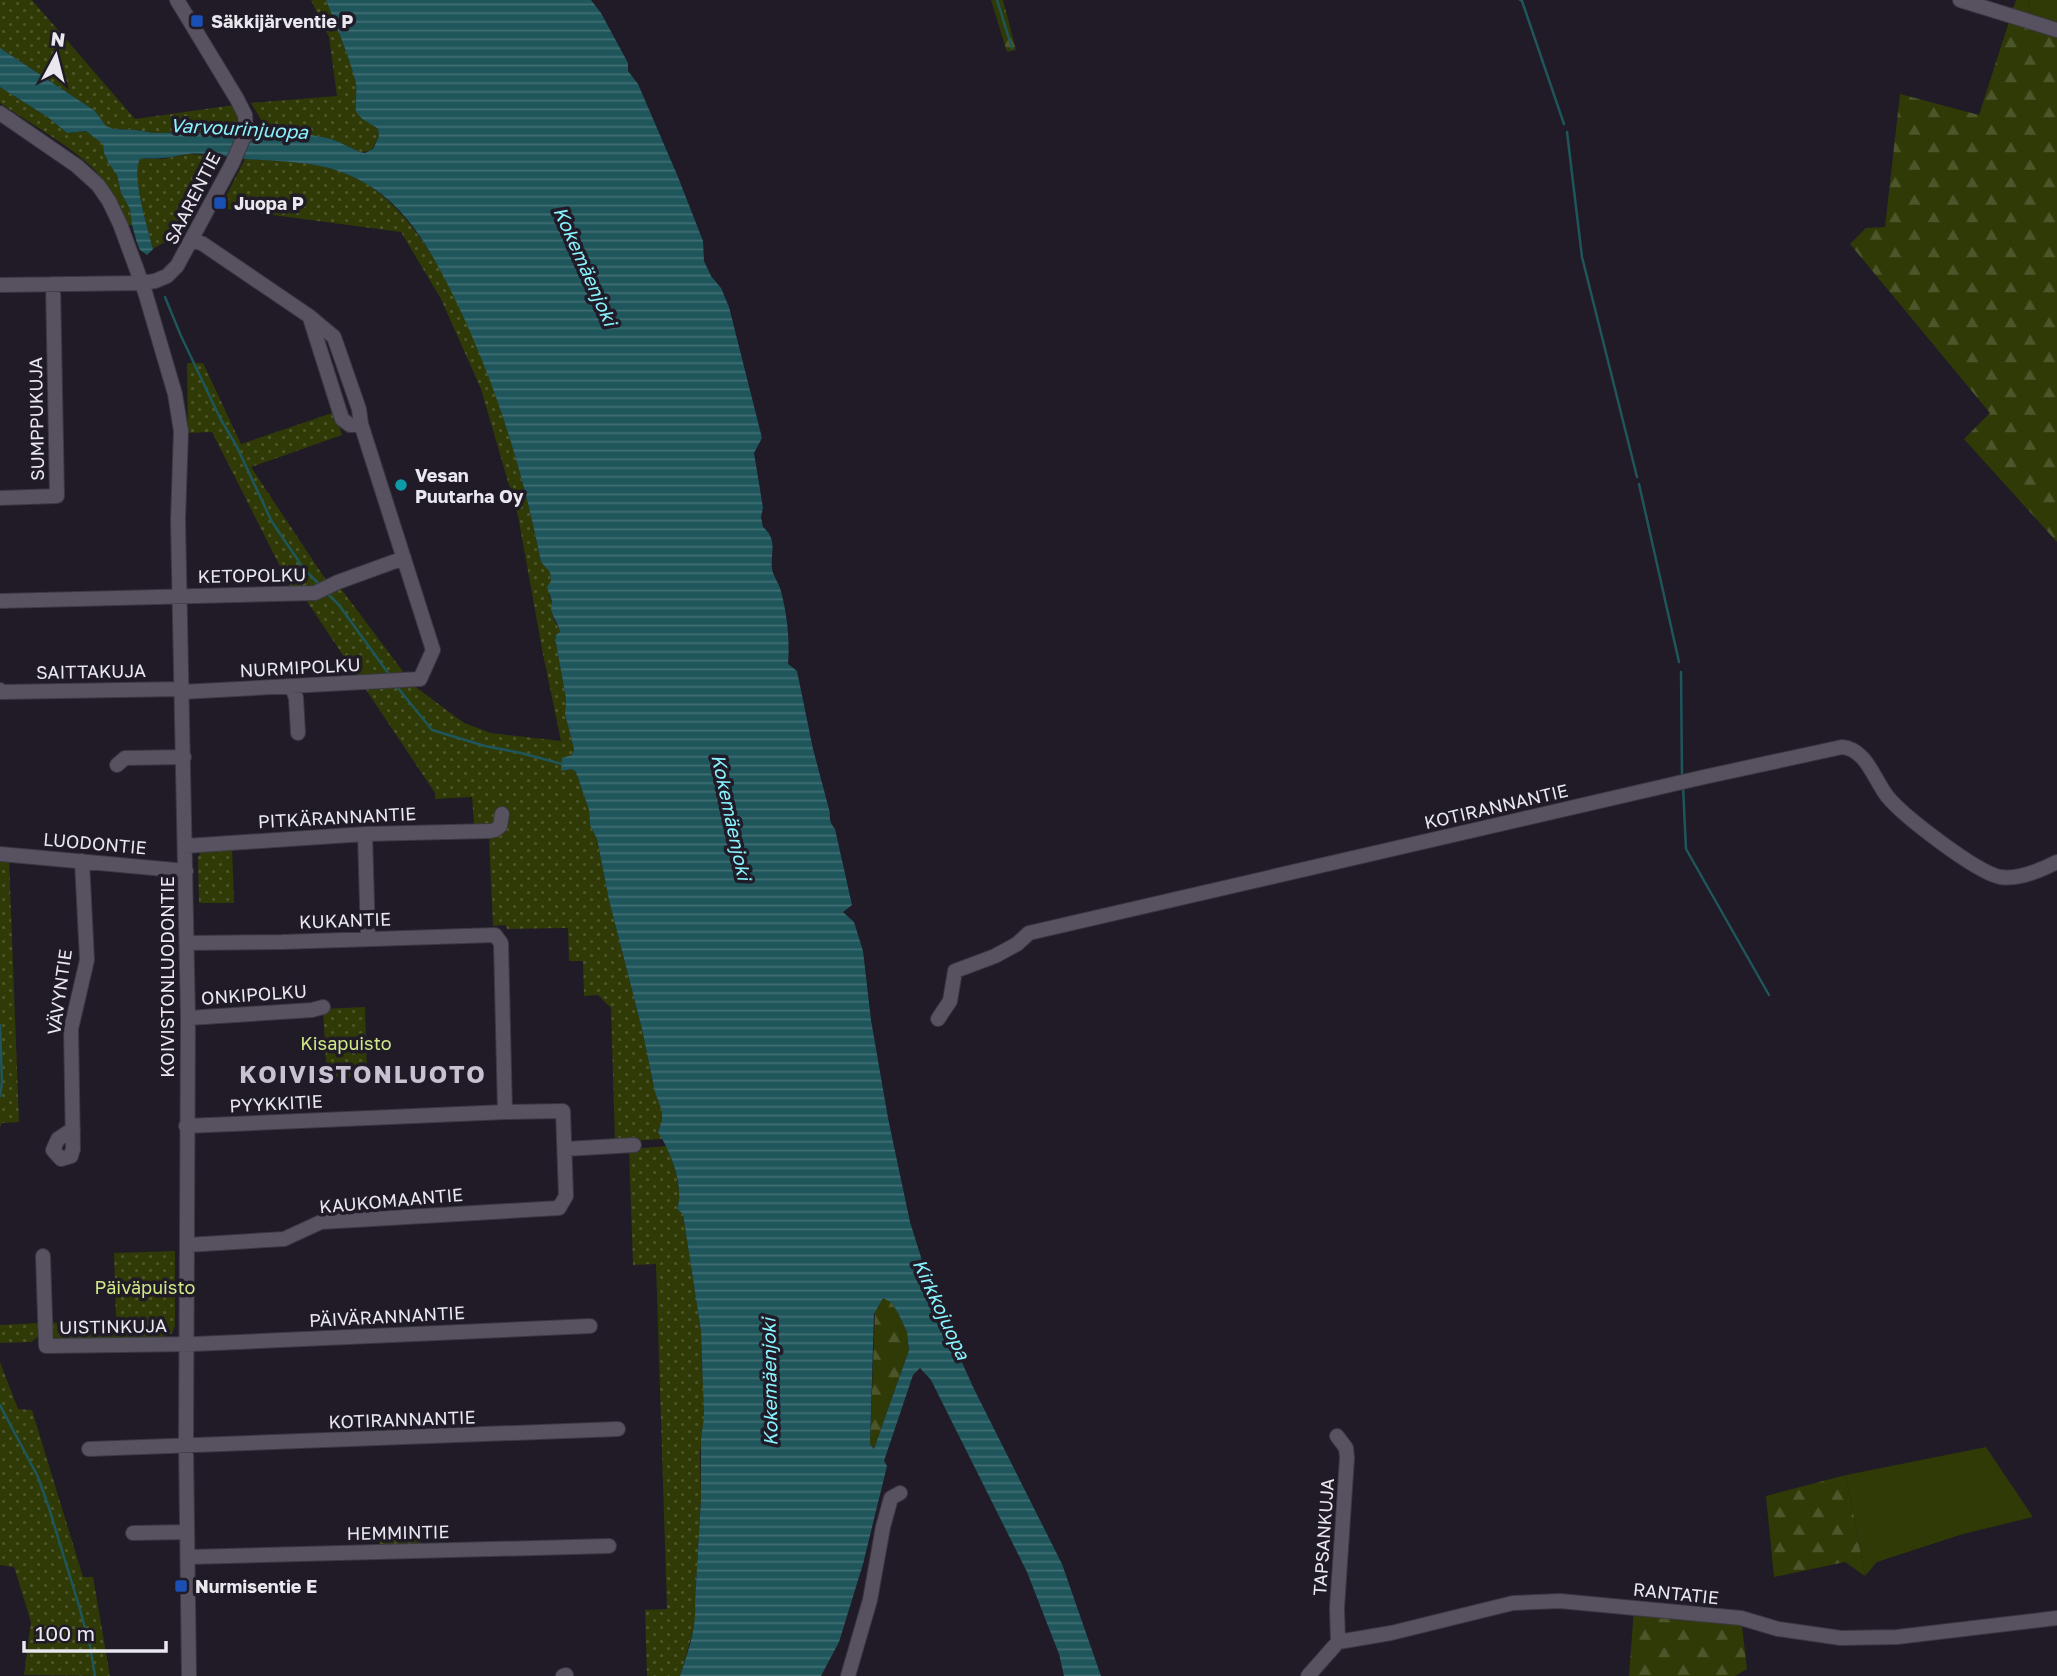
<svg xmlns="http://www.w3.org/2000/svg" width="2057" height="1676" font-family="'Golos Text',sans-serif">
  <style>
    .grass { fill: #2f3a07 }
    .forest { fill: url(#forest-firs) }
    .park { fill: url(#park-dots) }
    .water { fill: url(#water-rules); fill-rule: evenodd }
    .lines { fill: none; stroke-linecap: round; stroke-linejoin: round }
    .stream { stroke: #1f565b; stroke-width: 2.5 }
    .minor-casing { stroke: #3b3841; stroke-width: 16 }
    .minor { stroke: #585260; stroke-width: 14 }
    .transit-dot { fill: #1a4fb4; stroke: #201b27; stroke-width: 2.5 }
    .culture-dot { fill: #0f9aa8; stroke: #201b27; stroke-width: 2.5 }
    .labels { text-anchor: middle; dominant-baseline: central; stroke-width: 7; stroke-linejoin: round; paint-order: stroke }
    .poi-label { font-size: 18px; font-weight: bold; fill: #eae7ef; stroke: #201b27; text-anchor: start }
    .street-label { font-size: 18px; fill: #eae7ef; stroke: #201b27 }
    .park-label { font-size: 18px; fill: #d0e989; stroke: #201b27 }
    .water-label { font-size: 19px; font-style: italic; fill: #89f3fe; stroke: #201b27 }
    .district-label { font-size: 24px; font-weight: bold; letter-spacing: 2px; fill: #c8c1d2; stroke: #201b27 }
  </style>
  <defs>
    <pattern id="forest-firs" width="22" height="20" patternUnits="userSpaceOnUse" patternTransform="scale(1.75)"><rect width="22" height="20" fill="#2f3a07"/><path d="M5 1l3.5 6h-7zM16 11l3.5 6h-7z" fill="#4d562b"/></pattern>
    <pattern id="park-dots" width="8" height="8" patternUnits="userSpaceOnUse" patternTransform="scale(1.75)"><rect width="8" height="8" fill="#2f3a07"/><path d="M2 2h.1M6 6h.1" fill="none" stroke="#4d562b" stroke-width="1.8" stroke-linecap="round"/></pattern>
    <pattern id="water-rules" width="6" height="5" patternUnits="userSpaceOnUse" patternTransform="scale(1.75)"><rect width="6" height="5" fill="#1f565b"/><path d="M0 2.5h6" fill="none" stroke="#406e73"/></pattern>
  </defs>
  <rect width="100%" height="100%" fill="#201b27"/>
  <path class="grass" d="M2028,0h29v30l-24,-7z
    M1986,1447l47,70 -70,17 -86,28 -12,14 -19,-101z"/>
  <path class="forest" d="M991,0h12l13,50 -9,2z
    M2016,0h12l5,23 24,7v512l-93,-103 26,-26 -140,-169 16,-16 19,-1 15,-133 79,21z
    M883,1297l9,6 7,12 8,17 2,18 -35,99 -4,-5 5,-132z
    M1846,1475l19,101 -20,-14 -71,15 -8,-81z
    M1634,1608l107,10 6,51 -12,7h-106z"/>
  <path class="park" d="M0,0h32l103,119 99,-14c4,12 5,18 0,29l-20,-2 -60,1 -18,-3 -22,-1 -8,-2 -11,-16 -12,-8 -83,-55z
    M311,0h15c11,28 23,55 30,84 2,8 -1,23 0,27 3,7 16,13 22,18l1,7 -8,15 -11,1 -28,-13 -31,-6 -43,2 5,-12 -12,-20 86,-7 -8,-59z
    M0,87l49,31 18,15 19,-2 17,13 1,9 5,11 8,11 4,18 9,16 2,16 -5,1c-6,-13 -11,-28 -19,-40 -22,-33 -75,-60 -108,-83z
    M188,154l31,2c-4,20 -27,64 -42,78 -6,6 -17,10 -24,15 -5,-21 -22,-73 -13,-90h23z
    M245,159c39,2 78,2 113,20 101,53 162,278 183,383l9,9 1,10 -2,15c5,7 2,13 4,21 1,5 6,9 7,15l-4,3v8l10,56 -1,15 9,35 -2,6 -3,3 -8,13 11,-2 4,3 13,38 1,15 7,14 12,61 33,129 13,63 7,19v9l-4,11 5,8 -48,3 -4,-134 -13,-13 -14,1 -1,-35h-14l-1,-33 -61,1 -1,-4 -13,1 -4,-89h-14l-3,-40 -37,2v-6l-129,-193 -25,1 10,-13 -79,-156 -24,1 -1,-70h16l38,81 94,-32 7,23 -91,32 77,116 14,7 71,95 51,38 27,10 70,8 -18,-87 -25,-138 -37,-127 -40,-90 -40,-67 -181,-24z
    M232,846l2,57h-35l-1,-45 3,-7z
    M9,859l10,263 -17,1 -2,4v-267z
    M365,1007l2,69 -40,2 -4,-69z
    M667,1146c6,19 17,44 10,63l6,5 18,117 3,86 -4,36 1,45 -6,104 1,12 -2,14 -14,48h-33l-2,-66 22,-1 -11,-345 -23,1 -4,-116z
    M175,1251v75l-3,7 -8,4 -106,4 -7,-7 -1,-11 66,-3 -2,-67z
    M39,1323v12l-7,7 -32,1v-18z
    M0,1362l18,47 14,1 51,167h10l17,99 -86,-1 7,-53 -17,-55 -14,-2z
    M420,1525l1,21h-41l-1,-20z"/>
  <path class="water" d="M326,0h265l10,13 27,50v8l10,13 40,93 25,64 1,20 7,15 10,12 8,19 33,131 -8,15 9,55 -2,9 2,10c17,14 5,29 10,46 2,5 5,10 7,15 7,24 10,52 8,76l9,7 16,78 17,64c-1,7 1,11 5,16l17,76 -9,7 11,10 9,29 8,69 17,98 22,104 26,83 38,84 88,175 39,112h-37l-5,-22 -32,-82 -96,-192 -11,-12 -7,7 -29,86 3,5 -24,98 -24,78 -18,34h-141c8,-25 17,-48 15,-74l6,-104v-59l3,-22 -3,-86 -18,-117 -6,-5c8,-21 -7,-59 -19,-77l4,-12v-9l-7,-19 -13,-63 -33,-129 -12,-61 -7,-14 -1,-15 -13,-38 -4,-3 -11,2 1,-13 10,-3 2,-6 -9,-35 1,-15 -10,-56v-8l4,-3c-2,-12 -12,-17 -8,-31l-5,-14 4,-6 -1,-9 -9,-10c-19,-95 -48,-188 -92,-275 -19,-37 -40,-75 -76,-99 -43,-28 -79,-25 -127,-29 -19,-2 -39,-7 -58,-5 -9,1 -18,4 -26,4 -8,1 -14,0 -22,1 -9,17 8,69 13,90l-6,6 -7,-5 -3,-7 -5,-18 -2,-16 -9,-16 -4,-18 -8,-11 -5,-11 -1,-9 -17,-13 -19,2 -18,-15 -49,-31v-39l83,55 12,8 11,15 8,3 22,1 18,3 60,-1 44,3 43,-2 31,6 28,13 5,1 8,-4 6,-13 -1,-7c-6,-5 -19,-10 -22,-18 -1,-4 1,-19 0,-27 -7,-29 -19,-56 -30,-84zM883,1298l9,5 7,12 8,17 2,18 -35,99 -4,-5 4,-130z"/>
  <g class="lines">
    <path class="stream" d="M997,0l15,48
      M1520,0l2,1 42,123
      M1567,132l15,125 55,220
      M165,297l16,39 39,82 17,29 35,75 32,47 14,14
      M1639,484l40,178
      M329,595l10,10 49,68
      M1681,672l1,105
      M398,688l34,42 53,16 36,7 41,11
      M1683,786l3,63 83,146
      M0,1025l2,57 -2,14
      M0,1405l38,72 11,31 30,98 11,40 5,30"/>
    <g class="minor-casing">
      <path id="minor" d="M1960,0l97,30
        M0,113l77,53 21,19 11,16 11,23 25,68 30,102 6,37 -3,89 10,498 -2,427 3,231
        M0,285l142,-2 13,-2 12,-5 10,-10 55,-102 14,-32 -1,-17 -8,-16 -60,-99
        M310,318l32,101 8,6 11,-1
        M0,498l57,-2 -4,-212
        M0,601l315,-8 23,-11 66,-24
        M292,687l4,11 2,35
        M0,690l2,2 180,-3
        M182,692l238,-13 13,-29 -72,-226 -2,-15 -25,-72 -25,-21 -106,-72 -10,-4
        M117,765l8,-7 59,-1
        M365,834l3,105
        M186,846l179,-12 125,-3 5,-1 5,-4 2,-12
        M0,854l186,17
        M187,943l95,-1 213,-7 6,8 4,169
        M188,1018l124,-8 11,-3
        M938,1019l12,-18 5,-30 40,-15 22,-12 12,-11 675,-156 138,-30c24,2 32,32 45,49 16,20 89,76 113,81 19,3 41,-7 57,-15
        M186,1126l319,-14 58,-1 3,85 -7,12 -238,14 -37,17 -97,6
        M73,1129l-15,10 -5,11 8,9 10,-3 2,-7 -2,-120 16,-69 -5,-99
        M565,1149l69,-4
        M43,1256l3,90 148,-2 396,-18
        M1337,1436l9,12 1,10 -10,150 1,34
        M89,1449l529,-20
        M133,1533l54,-1
        M188,1557l421,-11
        M563,1676l3,-1
        M848,1676l22,-76 13,-73 8,-29 9,-5
        M1308,1676l30,-34 53,-9 122,-30 47,-2 181,17 37,11 63,9 56,-1 160,-19"/>
    </g>
    <use href="#minor" class="minor"/>
  </g>
  <g class="transit-dot">
    <rect x="190" y="14" width="14" height="14" rx="3.5"/>
    <rect x="213" y="196" width="14" height="14" rx="3.5"/>
    <rect x="174" y="1579" width="14" height="14" rx="3.5"/>
  </g>
  <circle class="culture-dot" cx="401" cy="485" r="7"/>
  <g class="labels">
    <g class="poi-label">
      <text x="211" y="21">Säkkijärventie P</text>
      <text x="234" y="203">Juopa P</text>
      <text x="415" y="475">Vesan<tspan x="415" dy="21">Puutarha Oy</tspan></text>
      <text x="195" y="1586">Nurmisentie E</text>
    </g>
    <g class="street-label">
      <text transform="translate(192 198) rotate(-63)">SAARENTIE</text>
      <text transform="translate(36 419) rotate(-91)">SUMPPUKUJA</text>
      <text transform="translate(252 575) rotate(-1)">KETOPOLKU</text>
      <text transform="translate(300 667) rotate(-3)">NURMIPOLKU</text>
      <text transform="translate(91 671) rotate(-1)">SAITTAKUJA</text>
      <text transform="translate(1496 806) rotate(-13)">KOTIRANNANTIE</text>
      <text transform="translate(337 817) rotate(-3)">PITKÄRANNANTIE</text>
      <text transform="translate(95 843) rotate(5)">LUODONTIE</text>
      <text transform="translate(345 920) rotate(-2)">KUKANTIE</text>
      <text transform="translate(167 977) rotate(-90)">KOIVISTONLUODONTIE</text>
      <text transform="translate(59 992) rotate(-82)">VÄVYNTIE</text>
      <text transform="translate(254 994) rotate(-4)">ONKIPOLKU</text>
      <text transform="translate(276 1103) rotate(-3)">PYYKKITIE</text>
      <text transform="translate(391 1200) rotate(-5)">KAUKOMAANTIE</text>
      <text transform="translate(387 1316) rotate(-3)">PÄIVÄRANNANTIE</text>
      <text transform="translate(113 1326) rotate(-1)">UISTINKUJA</text>
      <text transform="translate(402 1419) rotate(-2)">KOTIRANNANTIE</text>
      <text transform="translate(398 1532) rotate(-1)">HEMMINTIE</text>
      <text transform="translate(1323 1537) rotate(-86)">TAPSANKUJA</text>
      <text transform="translate(1676 1593) rotate(6)">RANTATIE</text>
    </g>
    <g class="park-label">
      <text x="346" y="1043">Kisapuisto</text>
      <text x="145" y="1287">Päiväpuisto</text>
    </g>
    <g class="water-label">
      <text transform="translate(239 128) rotate(3)">Varvourinjuopa</text>
      <text transform="translate(586 266) rotate(66)">Kokemäenjoki</text>
      <text transform="translate(732 817) rotate(78)">Kokemäenjoki</text>
      <text transform="translate(942 1309) rotate(65)">Kirkkojuopa</text>
      <text transform="translate(769 1382) rotate(-91)">Kokemäenjoki</text>
    </g>
    <g class="district-label">
      <text x="363" y="1073">KOIVISTONLUOTO</text>
    </g>
  </g>
  <g transform="translate(56 56) rotate(7)" stroke="#201b27" stroke-width="5" paint-order="stroke">
  <path d="M0-5L12 26L0 18L-12 26Z" fill="#eae7ef"/>
  <text y="-10" font-size="19" font-weight="bold" text-anchor="middle" fill="#eae7ef">N</text>
  </g>
  <path d="M24 1641v10h142v-10" fill="none" stroke="#eae7ef" stroke-width="3.5"/>
  <text x="35" y="1641" font-size="21" fill="#eae7ef" stroke="#201b27" stroke-width="5" paint-order="stroke">100 m</text>
</svg>
